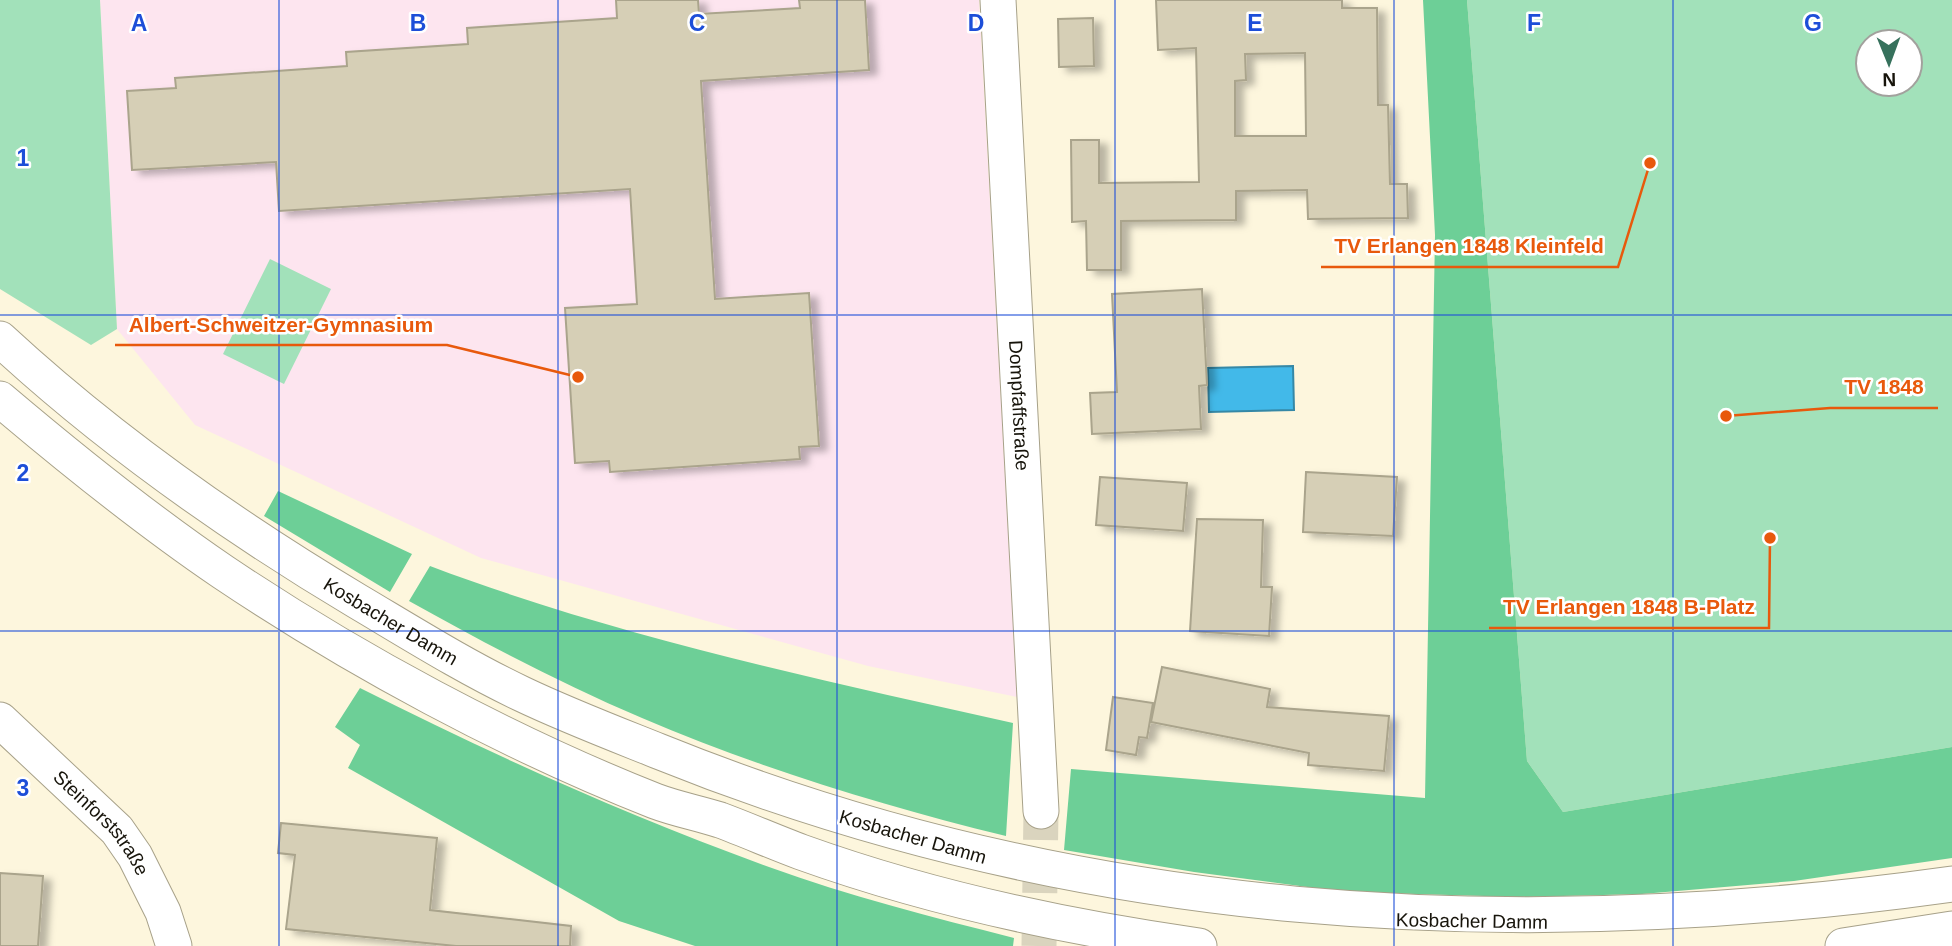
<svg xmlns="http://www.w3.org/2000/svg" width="1952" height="946" font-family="Helvetica,sans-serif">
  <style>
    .education { fill: #fde5ef }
    .green { fill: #a2e1ba; fill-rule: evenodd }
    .forest { fill: #6dcf97 }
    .water { fill: #42b9e9; stroke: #3588a6; stroke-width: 2 }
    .building { fill: #d6cfb6; stroke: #aaa48c; stroke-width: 2; fill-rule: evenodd; filter: url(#shadow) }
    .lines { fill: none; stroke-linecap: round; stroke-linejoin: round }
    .minor-tunnel { stroke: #dad4be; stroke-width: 35; stroke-dasharray: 35 18; stroke-linecap: butt }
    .minor-casing { stroke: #a7a189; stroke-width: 37 }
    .minor { stroke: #fff; stroke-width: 35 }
    .grid { fill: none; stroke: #1d4ed8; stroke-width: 2; stroke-opacity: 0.55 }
    .labels { text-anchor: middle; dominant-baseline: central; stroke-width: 5; stroke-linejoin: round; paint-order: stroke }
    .street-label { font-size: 19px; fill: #17140b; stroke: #fff }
    .grid-label { font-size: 23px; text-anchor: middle; font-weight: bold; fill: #1d4ed8; stroke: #fff; stroke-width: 5; stroke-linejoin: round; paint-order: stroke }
    .leader { fill: none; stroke: #e8590c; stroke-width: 2.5 }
    .callout-dot { fill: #e8590c; stroke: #fff; stroke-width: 2.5 }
    .callout-label { font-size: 21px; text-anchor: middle; font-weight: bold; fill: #e8590c; stroke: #fff; stroke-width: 5; stroke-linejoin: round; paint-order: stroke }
  </style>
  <defs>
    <filter id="shadow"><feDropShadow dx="8" dy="4.5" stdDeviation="3.5" flood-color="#0004"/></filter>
  </defs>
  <rect width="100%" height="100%" fill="#fdf6dd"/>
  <path class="education" d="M100,0h879l38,697 -149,-31 -387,-108 -286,-133 -78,-96z"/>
  <path class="green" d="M0,0h100l17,329 -26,16 -91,-56z
    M1467,0h485v747l-389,65 -36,-51zM1868,42h42v42h-42z
    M270,259l61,30 -47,95 -61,-30z"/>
  <path class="forest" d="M1423,0h44l60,761 36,51 389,-65v111l-158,23 -152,13 -123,3 -174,-5 -151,-20 -130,-22 7,-81 354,29 10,-563z
    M278,491l134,63 -22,38 -126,-76z
    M430,566c188,71 387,113 583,157l-7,113c-123,-30 -247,-68 -364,-118 -80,-34 -158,-75 -233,-117z
    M360,688c133,67 268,128 409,179 80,29 163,50 245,71l-1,8h-318l-76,-25 -271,-153 12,-23 -25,-18z"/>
  <path class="water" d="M1293,366l1,44 -85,2 -1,-44z"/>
  <path class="building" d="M616,0h82l1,14 101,-6 -1,-8h66l4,70 -168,11 14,218 94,-6 10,153 -20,1 1,12 -190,13 -1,-11 -34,2 -10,-155 72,-4 -7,-115 -351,22 -3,-49 -144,8 -5,-79 49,-3 -1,-10 172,-12 -1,-14 122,-8 -1,-16 150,-10z
    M1156,0h186v8h35l1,97h10l2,79h17l1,34 -100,1 -1,-29 -71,1v29l-115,1v49h-34l-1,-49 -14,1 -1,-82h28v43l100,-1 -3,-134 -38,2zM1305,53l1,83h-71v-55l11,-1 -1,-26z
    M1093,18l1,48 -35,1 -1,-48z
    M1202,289l5,96 -8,1 2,43 -109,5 -2,-41 27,-1 -5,-98z
    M1306,472l91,5 -4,59 -90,-4z
    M1100,477l87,6 -4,48 -87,-6z
    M1197,519l66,1 -2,67h11l-3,49 -79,-5z
    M1162,667l108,22 -3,18 122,9 -5,55 -76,-6 1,-12 -158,-31z
    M1113,697l40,6 -6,35 -8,-1 -3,18 -30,-5z
    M281,823l156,15 -7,72 141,16 -1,20h-114l-170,-17 9,-74 -17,-2z
    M0,873l43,3 -5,70h-38z"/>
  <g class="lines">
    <path class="minor-tunnel" d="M1039,946l2,-135"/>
    <g class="minor-casing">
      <g id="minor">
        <path id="s1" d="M998,0l43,811"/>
        <path id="s2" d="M0,339c108,100 230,186 357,262 54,32 108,66 165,93 44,21 91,39 136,57 418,169 850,195 1294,133"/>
        <path d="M0,399c72,61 145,120 223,173 131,88 285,171 432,229 21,8 43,12 65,19 27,10 54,22 81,32 128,46 263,75 398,94"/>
        <path id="s3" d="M0,720l117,110 18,26 28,56 11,34"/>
        <path d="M1843,946l109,-17"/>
      </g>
    </g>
    <use href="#minor" class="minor"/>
  </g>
  <path class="grid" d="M279,0v946M558,0v946M837,0v946M1115,0v946M1394,0v946M1673,0v946M0,315h1952M0,631h1952"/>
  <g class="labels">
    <g class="street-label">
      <text stroke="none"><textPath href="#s1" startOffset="406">Dompfaffstraße</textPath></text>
      <text stroke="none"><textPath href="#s2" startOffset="483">Kosbacher Damm</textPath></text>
      <text stroke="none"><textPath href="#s3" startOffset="145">Steinforststraße</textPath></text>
      <text transform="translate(913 837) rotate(16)">Kosbacher Damm</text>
      <text transform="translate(1472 921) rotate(1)">Kosbacher Damm</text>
    </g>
  </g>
  <g class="grid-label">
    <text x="139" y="31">A</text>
    <text x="418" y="31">B</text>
    <text x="697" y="31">C</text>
    <text x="976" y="31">D</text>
    <text x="1255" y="31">E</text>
    <text x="1534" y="31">F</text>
    <text x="1813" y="31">G</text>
    <text x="23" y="166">1</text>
    <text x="23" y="481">2</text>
    <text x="23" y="796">3</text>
  </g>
  <path class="leader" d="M1650 163L1618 267H1321M578 377L447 345H115M1726 416L1830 408H1938M1770 538L1769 628H1489"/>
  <g class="callout-dot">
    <circle cx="1650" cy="163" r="7"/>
    <circle cx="578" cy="377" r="7"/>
    <circle cx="1726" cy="416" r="7"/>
    <circle cx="1770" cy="538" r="7"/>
  </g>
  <g class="callout-label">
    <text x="1469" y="253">TV Erlangen 1848 Kleinfeld</text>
    <text x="281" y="332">Albert-Schweitzer-Gymnasium</text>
    <text x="1884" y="394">TV 1848</text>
    <text x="1629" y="614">TV Erlangen 1848 B-Platz</text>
  </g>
  <g transform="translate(1889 63) rotate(179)"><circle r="33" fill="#ffffff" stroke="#a2a19d" stroke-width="2"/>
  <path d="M0-5L12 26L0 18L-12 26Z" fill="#36715c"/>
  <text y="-10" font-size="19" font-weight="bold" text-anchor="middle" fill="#17140b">N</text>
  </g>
</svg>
